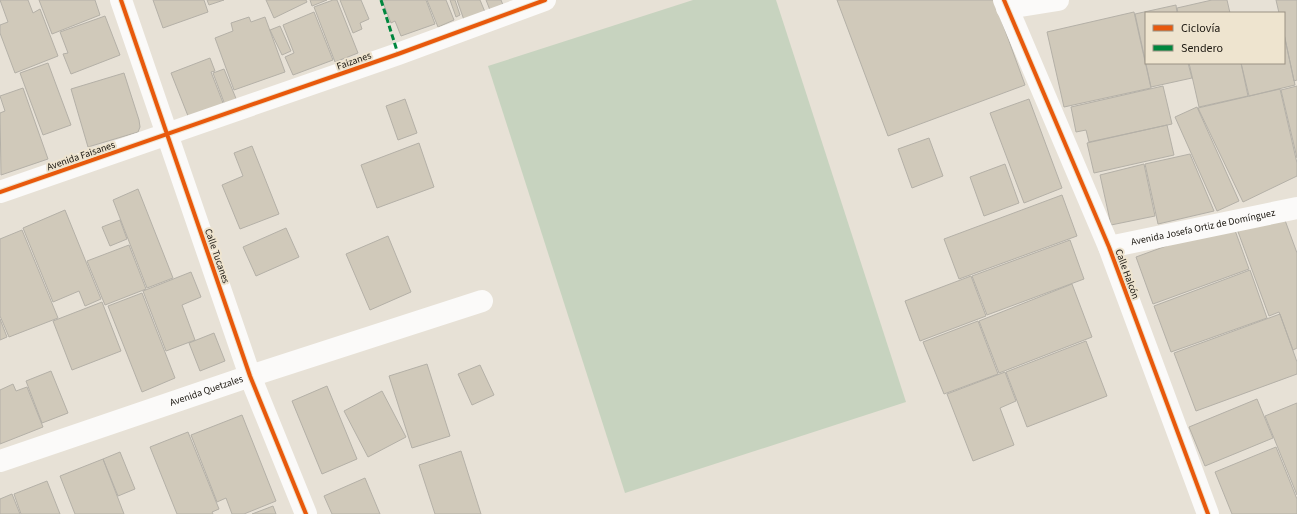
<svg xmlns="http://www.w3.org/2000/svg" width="1297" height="514" font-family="'Source Sans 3',sans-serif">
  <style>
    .green { fill: #c7d3bf }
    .building { fill: #d0c9ba; stroke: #b4b0a7 }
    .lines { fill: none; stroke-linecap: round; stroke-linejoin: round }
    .street { stroke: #fbfaf9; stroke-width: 22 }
    .quiet { stroke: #00873e; stroke-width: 3; stroke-dasharray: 6 3; stroke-linecap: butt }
    .cycleway-casing { stroke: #eee4cf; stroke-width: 6 }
    .cycleway { stroke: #e8590c; stroke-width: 4 }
    .labels { text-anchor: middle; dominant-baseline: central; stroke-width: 4; stroke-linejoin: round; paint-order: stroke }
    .street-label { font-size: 10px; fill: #1b1710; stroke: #eee4cf }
  </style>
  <rect width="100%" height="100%" fill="#e7e1d6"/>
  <path class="green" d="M693,0h83l130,402 -281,91 -137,-427z"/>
  <path class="building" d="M0,0h28l5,13 7,-4 18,47 -43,17 -15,-40v-8l8,-3z
    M39,0h56l5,15 -48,19z
    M153,0h51l4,12 -45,16z
    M207,0h17l-15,5z
    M266,0h40l1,2 -33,16z
    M310,0h17l-15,6z
    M333,0h4l21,53 -23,9 -21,-55z
    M340,0h21l8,19 -9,4 2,6 -9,4z
    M382,0h44l9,24 -34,12 -6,-15 -4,2z
    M427,0h19l8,20 -16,7z
    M450,0h5l5,15 -4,2z
    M457,0h23l5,12 -21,8z
    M486,0h15l2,5 -13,5z
    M837,0h157l31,85 -137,51z
    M1212,0h15l3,13h-52l-1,-5z
    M1276,0h21v80l-3,1 -10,-47v-21h-5z
    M1176,5l1,8h-31v50h42l4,15 -41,9 -16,-73z
    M314,12l19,48 -40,15 -8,-18 9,-4 -11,-28z
    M1134,12l17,76 -87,19 -17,-75z
    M105,16l15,39 -49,19 -8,-20 5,-1 -8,-21z
    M249,17l2,5 14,-5 20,55 -51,18 -19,-52 18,-7 -2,-8z
    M280,26l11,25 -9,4 -12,-25z
    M1284,34l11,51 -46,11 -8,-33h43z
    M210,58l5,13 -4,1 14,36 -35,13 -19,-48z
    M48,63l23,62 -28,10 -23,-62z
    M1189,63h52l7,33 -49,11z
    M224,69l13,32 -12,4 -12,-32z
    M124,73l15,47 1,7 -2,5 -50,15 -17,-58z
    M1163,86l9,38 -83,18 -3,-12 -10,2 -5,-25z
    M1297,86v72l-16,-68z
    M23,88l25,71 -47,16 -1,-62 5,-2 -5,-15z
    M1280,89l17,74v13l-54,26 -45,-94z
    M405,99l12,34 -19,7 -12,-34z
    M1029,99l33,89 -38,15 -34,-90z
    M1197,107l42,94 -22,10 -42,-94z
    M1167,125l7,30 -80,18 -7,-30z
    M929,138l14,38 -31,12 -14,-39z
    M419,143l15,44 -57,21 -16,-43z
    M252,146l27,68 -39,15 -18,-44 21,-9 -9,-23z
    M1190,154l24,57 -56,13 -13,-60z
    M1005,164l14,39 -35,13 -14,-39z
    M1144,164l11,52 -44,9 -11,-50z
    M138,189l35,89 -26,10 -34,-88z
    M1062,195l15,41 -118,43 -15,-40z
    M65,210l36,89 -16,7 -6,-15 -26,11 -30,-74z
    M1282,212l15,41v95l-4,2 -14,-38 -10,4 -32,-87z
    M120,220l7,19 -17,7 -8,-19z
    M1232,222l17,47 -96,35 -17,-47z
    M286,228l13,29 -43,19 -13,-29z
    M22,230l36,88 -49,19 -9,-21v-77z
    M388,236l23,56 -41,18 -24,-56z
    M1070,240l14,39 -97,36 -15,-39z
    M129,245l17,44 -41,16 -18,-44z
    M1250,270l17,48 -96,34 -17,-46z
    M191,272l10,25 -19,8 13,35 -29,11 -23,-60z
    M971,276l15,40 -66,25 -15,-40z
    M1072,284l20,53 -93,36 -20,-52z
    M142,293l33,85 -33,14 -34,-86z
    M102,302l19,49 -49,19 -19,-49z
    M1280,314l17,48v12l-101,37 -22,-58z
    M0,319l7,18 -7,3z
    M978,321l20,53 -54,20 -21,-52z
    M214,333l11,28 -25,10 -11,-28z
    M1086,341l21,55 -80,31 -21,-55z
    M427,364l23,72 -38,12 -23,-72z
    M480,365l14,30 -22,10 -14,-31z
    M51,371l17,42 -26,10 -16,-42z
    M1005,372l11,29 -16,7 14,37 -41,16 -26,-67z
    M13,384l3,7 11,-4 16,40 -43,17v-54z
    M327,386l30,73 -35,15 -30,-73z
    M382,391l24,46 -38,20 -24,-46z
    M1257,399l16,39 -68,28 -16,-39z
    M1297,403v92l-32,-79z
    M242,415l34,86 -32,13h-12l-6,-16 -9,4 -26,-67z
    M188,432l31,77 -7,3 1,2h-36l-27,-67z
    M1276,447l21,52v15h-65l-17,-42z
    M461,451l20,63h-46l-16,-49z
    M120,452l15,37 -17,7 -15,-37z
    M103,459l21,55h-49l-15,-38z
    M365,478l15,36h-48l-8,-18z
    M47,481l13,33h-39l-7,-20z
    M12,494l8,20h-20v-15z
    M273,506l3,8h-24z"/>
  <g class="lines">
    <g class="street">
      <path d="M121,0l129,376 56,138"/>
      <path d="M1004,0l105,247 99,267"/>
      <path d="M1007,8l51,-8"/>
      <path d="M0,192l398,-138 147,-54"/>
      <path id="s1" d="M1109,247l188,-39"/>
      <path id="s2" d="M0,461l250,-85 232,-75"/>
    </g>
    <path class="quiet" d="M381,0l17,54"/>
    <g class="cycleway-casing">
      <path id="cycleway" d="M121,0l129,376 56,138
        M1004,0l105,247 99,267
        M0,192l398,-138 147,-54"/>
    </g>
    <use href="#cycleway" class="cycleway"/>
  </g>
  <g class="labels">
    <g class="street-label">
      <text transform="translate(354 61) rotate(-19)">Faizanes</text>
      <text transform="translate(81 156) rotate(-19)">Avenida Faisanes</text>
      <text stroke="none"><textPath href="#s1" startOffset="96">Avenida Josefa Ortiz de Domínguez</textPath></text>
      <text transform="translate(217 256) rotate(71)">Calle Tucanes</text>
      <text transform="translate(1127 274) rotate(70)">Calle Halcón</text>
      <text stroke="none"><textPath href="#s2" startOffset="218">Avenida Quetzales</textPath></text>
    </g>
  </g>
  <rect x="1145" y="12" width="140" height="52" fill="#eee4cf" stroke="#9a9283"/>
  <rect x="1153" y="25" width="20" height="6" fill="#e8590c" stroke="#9a9283"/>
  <text x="1181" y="32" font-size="12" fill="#1b1710">Ciclovía</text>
  <rect x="1153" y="45" width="20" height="6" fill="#00873e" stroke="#9a9283"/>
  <text x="1181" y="52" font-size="12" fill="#1b1710">Sendero</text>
</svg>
